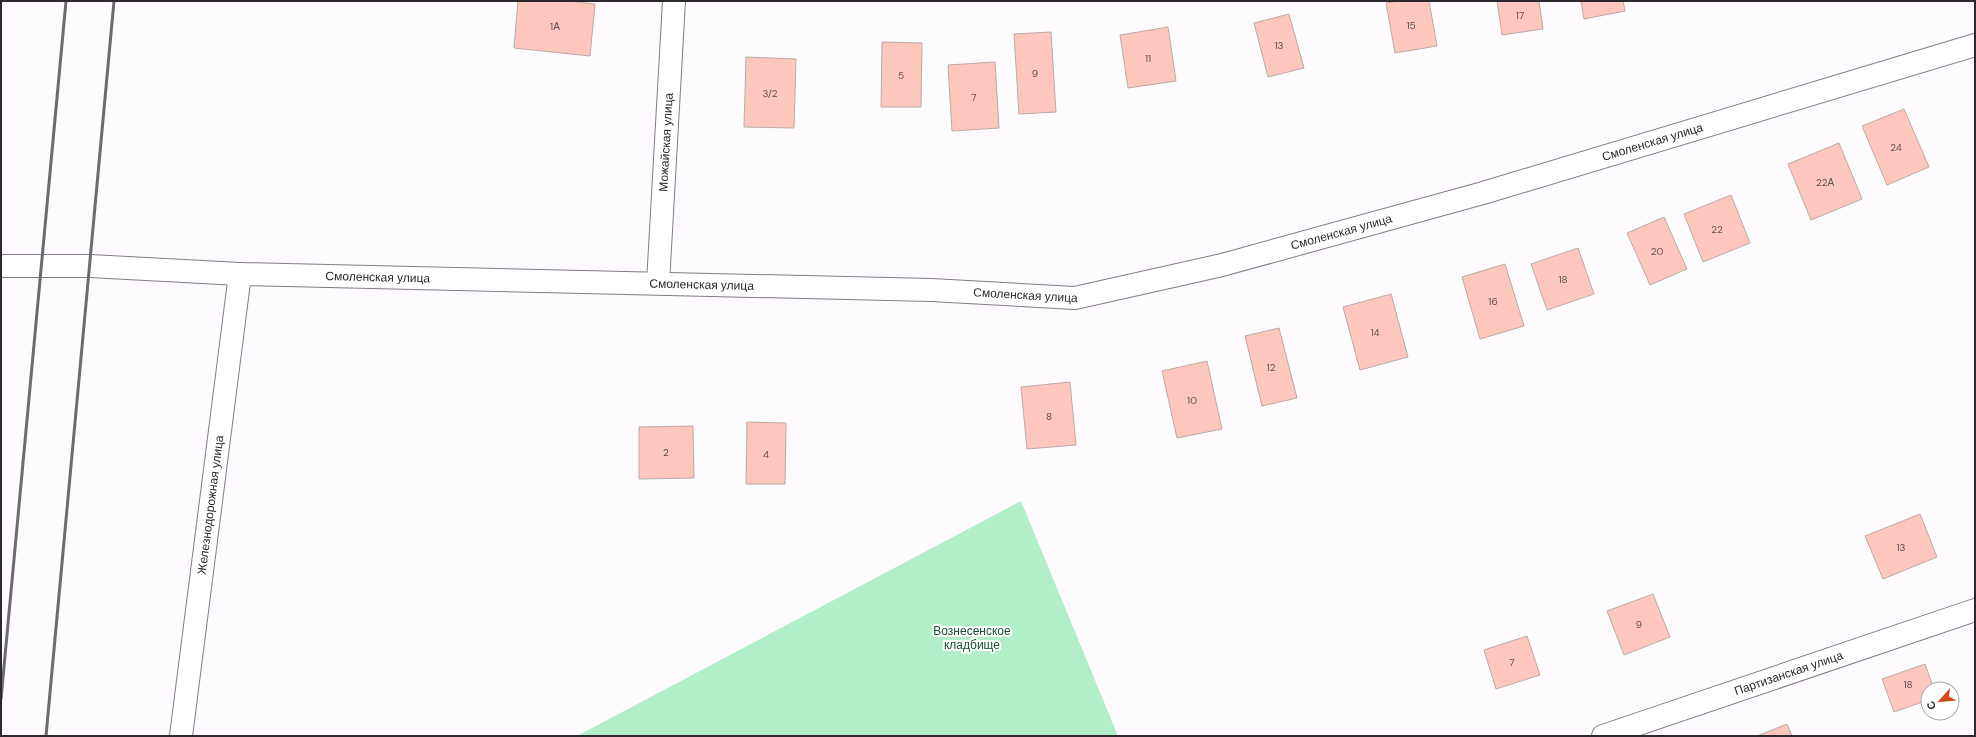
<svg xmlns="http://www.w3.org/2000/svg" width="1976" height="737" font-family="'DM Sans',sans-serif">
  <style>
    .green { fill: #b2eec9 }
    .building { fill: #fdc7bd; stroke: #bbaaa6 }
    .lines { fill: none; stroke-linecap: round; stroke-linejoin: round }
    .street-casing { stroke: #837a87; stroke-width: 24 }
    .secondary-casing { stroke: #837a87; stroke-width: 24 }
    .street { stroke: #fff; stroke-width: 22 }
    .secondary { stroke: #fff; stroke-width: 22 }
    .rail { stroke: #6e6b6f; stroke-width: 3 }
    .labels { text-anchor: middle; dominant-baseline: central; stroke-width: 4; stroke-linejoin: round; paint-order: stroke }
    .number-label { font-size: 10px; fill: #605051 }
    .street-label { font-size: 12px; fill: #2c282d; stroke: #fff }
    .park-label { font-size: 12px; fill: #145233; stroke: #fff }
  </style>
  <rect width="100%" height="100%" fill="#fdfbfd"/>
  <path class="green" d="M1021,501l97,235h-541z"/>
  <path class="building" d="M518,1h50l27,3 -5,52 -76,-8z
    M1399,1h30l8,45 -42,7 -9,-50z
    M1497,1h42l4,28 -41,6z
    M1581,1h42l2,10 -41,8z
    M1289,14l15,54 -36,9 -14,-54z
    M1168,27l8,54 -48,7 -8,-53z
    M1051,32l5,80 -37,2 -5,-80z
    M882,42l40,1 -1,64h-40z
    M746,57l50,2 -2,69 -50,-1z
    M995,62l4,66 -47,3 -4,-66z
    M1904,109l25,58 -42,18 -25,-59z
    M1839,143l23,56 -51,21 -23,-56z
    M1731,195l19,48 -47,19 -19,-48z
    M1664,217l23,52 -37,16 -23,-52z
    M1578,248l16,46 -47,16 -16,-46z
    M1505,264l19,62 -44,13 -18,-62z
    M1391,294l17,63 -48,13 -17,-63z
    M1279,328l18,70 -35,8 -17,-70z
    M1207,361l15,68 -45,9 -15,-67z
    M1070,382l6,63 -49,4 -6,-62z
    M747,422l39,1 -1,61h-39z
    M693,426l1,52 -55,1v-52z
    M1920,514l17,43 -54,22 -18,-43z
    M1653,594l17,43 -46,18 -17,-44z
    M1527,636l13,39 -44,14 -12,-39z
    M1925,664l9,25h-6v11l-34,12 -12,-33z
    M1787,724l5,12h-35z"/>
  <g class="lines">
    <g class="street-casing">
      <g id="street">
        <path id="s1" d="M658,283l16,-282"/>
        <path id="s2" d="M181,736l59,-462"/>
        <path id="s3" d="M1603,736l372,-126"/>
      </g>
    </g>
    <g class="secondary-casing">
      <g id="secondary">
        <path id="s4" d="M1,266h89l150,8 691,16 144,8 147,-33 261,-72 492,-148"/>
      </g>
    </g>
    <use href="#street" class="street"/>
    <use href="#secondary" class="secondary"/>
    <path class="rail" d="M1,699l65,-698
      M46,736l68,-735"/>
  </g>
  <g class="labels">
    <g class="number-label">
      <text x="1520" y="15">17</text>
      <text x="1411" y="25">15</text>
      <text x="555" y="26">1А</text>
      <text x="1279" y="45">13</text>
      <text x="1148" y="58">11</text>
      <text x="1035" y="73">9</text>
      <text x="901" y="75">5</text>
      <text x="770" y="93">3/2</text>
      <text x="974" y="97">7</text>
      <text x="1896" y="147">24</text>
      <text x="1825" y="182">22А</text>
      <text x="1717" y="229">22</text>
      <text x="1657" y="251">20</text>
      <text x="1563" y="279">18</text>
      <text x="1493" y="301">16</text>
      <text x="1375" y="332">14</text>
      <text x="1271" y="367">12</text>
      <text x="1192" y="400">10</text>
      <text x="1049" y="416">8</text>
      <text x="666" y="452">2</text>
      <text x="766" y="454">4</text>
      <text x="1901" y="547">13</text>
      <text x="1639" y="624">9</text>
      <text x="1512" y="662">7</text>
      <text x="1908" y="684">18</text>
    </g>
    <g class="street-label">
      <text stroke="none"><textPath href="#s1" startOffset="141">Можайская улица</textPath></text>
      <text stroke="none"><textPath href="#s4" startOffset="1673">Смоленская улица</textPath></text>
      <text stroke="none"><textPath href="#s4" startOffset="1349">Смоленская улица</textPath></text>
      <text stroke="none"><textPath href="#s4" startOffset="377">Смоленская улица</textPath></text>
      <text stroke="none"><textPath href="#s4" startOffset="701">Смоленская улица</textPath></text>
      <text stroke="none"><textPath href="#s4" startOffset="1025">Смоленская улица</textPath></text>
      <text stroke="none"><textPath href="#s2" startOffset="233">Железнодорожная улица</textPath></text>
      <text stroke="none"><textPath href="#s3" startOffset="196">Партизанская улица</textPath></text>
    </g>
    <g class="park-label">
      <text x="972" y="631">Вознесенское<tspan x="972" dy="14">кладбище</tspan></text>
    </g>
  </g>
  <rect width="1976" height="737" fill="none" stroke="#2c282d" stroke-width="4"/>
  <g transform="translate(1940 701) rotate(243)"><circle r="19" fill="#ffffff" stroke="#aba9ab"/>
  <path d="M0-3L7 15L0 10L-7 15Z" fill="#d14919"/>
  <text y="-6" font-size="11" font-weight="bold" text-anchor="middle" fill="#2c282d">С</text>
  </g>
</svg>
